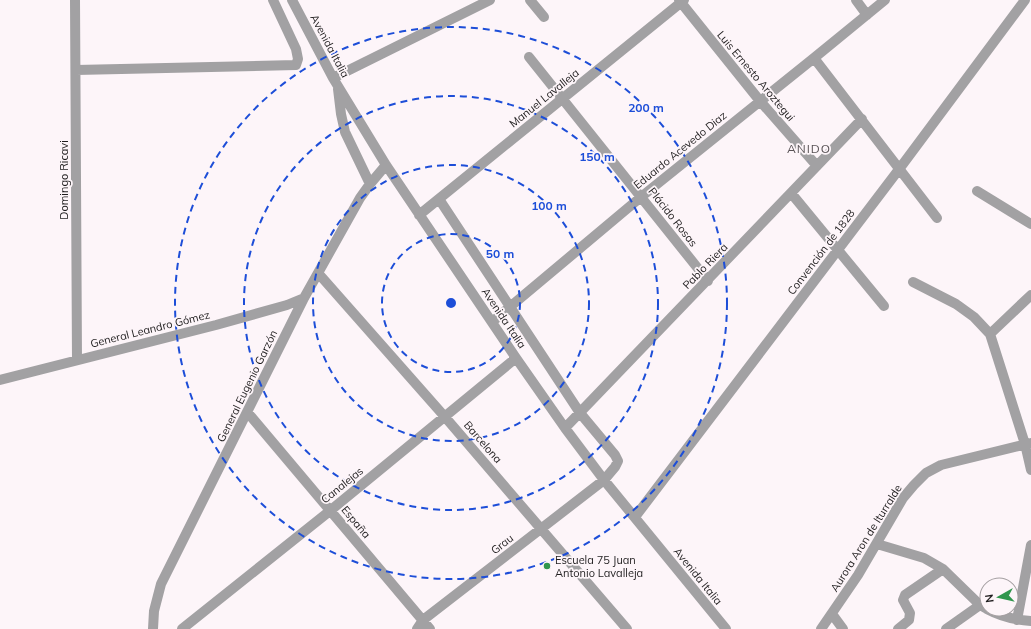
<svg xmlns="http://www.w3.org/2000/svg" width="1031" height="629" font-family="Mulish,sans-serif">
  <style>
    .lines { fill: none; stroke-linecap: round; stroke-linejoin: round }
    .minor { stroke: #a2a1a3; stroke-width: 10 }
    .ring { fill: none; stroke: #1d4ed8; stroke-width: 2; stroke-dasharray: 7 5 }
    .poi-dot { fill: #30964d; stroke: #fdf5f9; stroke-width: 1.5 }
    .labels { text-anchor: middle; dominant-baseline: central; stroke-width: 3.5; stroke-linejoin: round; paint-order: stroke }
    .street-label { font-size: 11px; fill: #1f1d1e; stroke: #fdf5f9 }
    .poi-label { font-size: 11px; fill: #1f1d1e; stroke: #fdf5f9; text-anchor: start }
    .neighbourhood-label { font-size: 12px; letter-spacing: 1px; fill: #575154; stroke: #fdf5f9 }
    .centre { fill: #1d4ed8; stroke: #fdf5f9; stroke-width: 2 }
    .ring-label { font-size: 12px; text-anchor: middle; font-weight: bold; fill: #1d4ed8; stroke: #fdf5f9; stroke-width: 3.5; stroke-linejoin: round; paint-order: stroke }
  </style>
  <rect width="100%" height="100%" fill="#fdf5f9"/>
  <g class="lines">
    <path class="minor" d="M75,0l2,360
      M292,0l41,78 53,87 130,193 49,70 39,52 122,149
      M530,0l14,17
      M679,0l81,101 57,65
      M856,0l11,15
      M529,57l179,224
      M814,58l123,160
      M76,70l220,-5 2,-6 -2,-10 -23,-49
      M333,78l157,-78
      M338,89l3,25 4,18 25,52
      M977,191l54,33
      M791,193l93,113
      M419,215l265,-215
      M318,273l127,144 182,212
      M913,282l43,22 18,13 16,17 35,110 6,26
      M492,322l149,-125 173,-139 71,-58
      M990,334l41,-39
      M0,380l216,-55 71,-20 17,-7
      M248,413l182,216
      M565,428l297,-309
      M635,517l265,-349 125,-168
      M877,544l47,14 19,11 37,36 7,4
      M987,609c15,8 28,11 44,12
      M832,614l11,15
      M1017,620l14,-75
      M153,629l1,-18 7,-27 143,-286 56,-100 10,-14 16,-19
      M182,629l149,-119 185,-152
      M417,629l6,-9 181,-140 11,-13 3,-6 -3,-6 -35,-42 -141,-214
      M821,629l37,-54 45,-77 11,-13 12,-12 15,-8 90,-22
      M898,629l11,-9 1,-7 -7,-13 2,-5 38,-26
      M946,629l34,-24"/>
  </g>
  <g class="ring">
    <circle cx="451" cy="303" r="69"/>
    <circle cx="451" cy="303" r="138"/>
    <circle cx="451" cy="303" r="207"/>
    <circle cx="451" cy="303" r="276"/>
  </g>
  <circle class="poi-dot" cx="547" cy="566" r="4"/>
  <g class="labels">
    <g class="street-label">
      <text transform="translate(330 46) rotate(62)">Avenida Italia</text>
      <text transform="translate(756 76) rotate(50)">Luis Ernesto Aroztegui</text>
      <text transform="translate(544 98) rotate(-39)">Manuel Lavalleja</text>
      <text transform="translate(680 150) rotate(-39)">Eduardo Acevedo Diaz</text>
      <text transform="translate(64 180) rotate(-90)">Domingo Ricavi</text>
      <text transform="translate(673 217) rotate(52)">Plácido Rosas</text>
      <text transform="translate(821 252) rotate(-53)">Convención de 1828</text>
      <text transform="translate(705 266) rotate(-46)">Pablo Riera</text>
      <text transform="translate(504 318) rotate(56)">Avenida Italia</text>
      <text transform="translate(150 329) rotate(-14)">General Leandro Gómez</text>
      <text transform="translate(247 386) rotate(-64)">General Eugenio Garzón</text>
      <text transform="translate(483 442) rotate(49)">Barcelona</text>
      <text transform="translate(342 485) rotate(-39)">Canalejas</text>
      <text transform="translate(356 522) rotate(50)">España</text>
      <text transform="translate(866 538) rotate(-58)">Aurora Aron de Iturralde</text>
      <text transform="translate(502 544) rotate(-38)">Grau</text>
      <text transform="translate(698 576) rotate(51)">Avenida Italia</text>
    </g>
    <g class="poi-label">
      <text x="555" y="560">Escuela 75 Juan<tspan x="555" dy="13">Antonio Lavalleja</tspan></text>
    </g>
    <g class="neighbourhood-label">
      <text x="809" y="148">ANIDO</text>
    </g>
  </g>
  <circle cx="451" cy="303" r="6" class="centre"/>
  <g class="ring-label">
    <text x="646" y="112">200 m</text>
    <text x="597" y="161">150 m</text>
    <text x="549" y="210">100 m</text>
    <text x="500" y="258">50 m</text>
  </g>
  <g transform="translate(999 597) rotate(262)"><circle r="19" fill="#fdf5f9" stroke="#a49fa1"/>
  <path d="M0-3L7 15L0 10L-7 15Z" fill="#30964d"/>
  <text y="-6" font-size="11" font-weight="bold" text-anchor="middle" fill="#1f1d1e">N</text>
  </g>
</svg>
